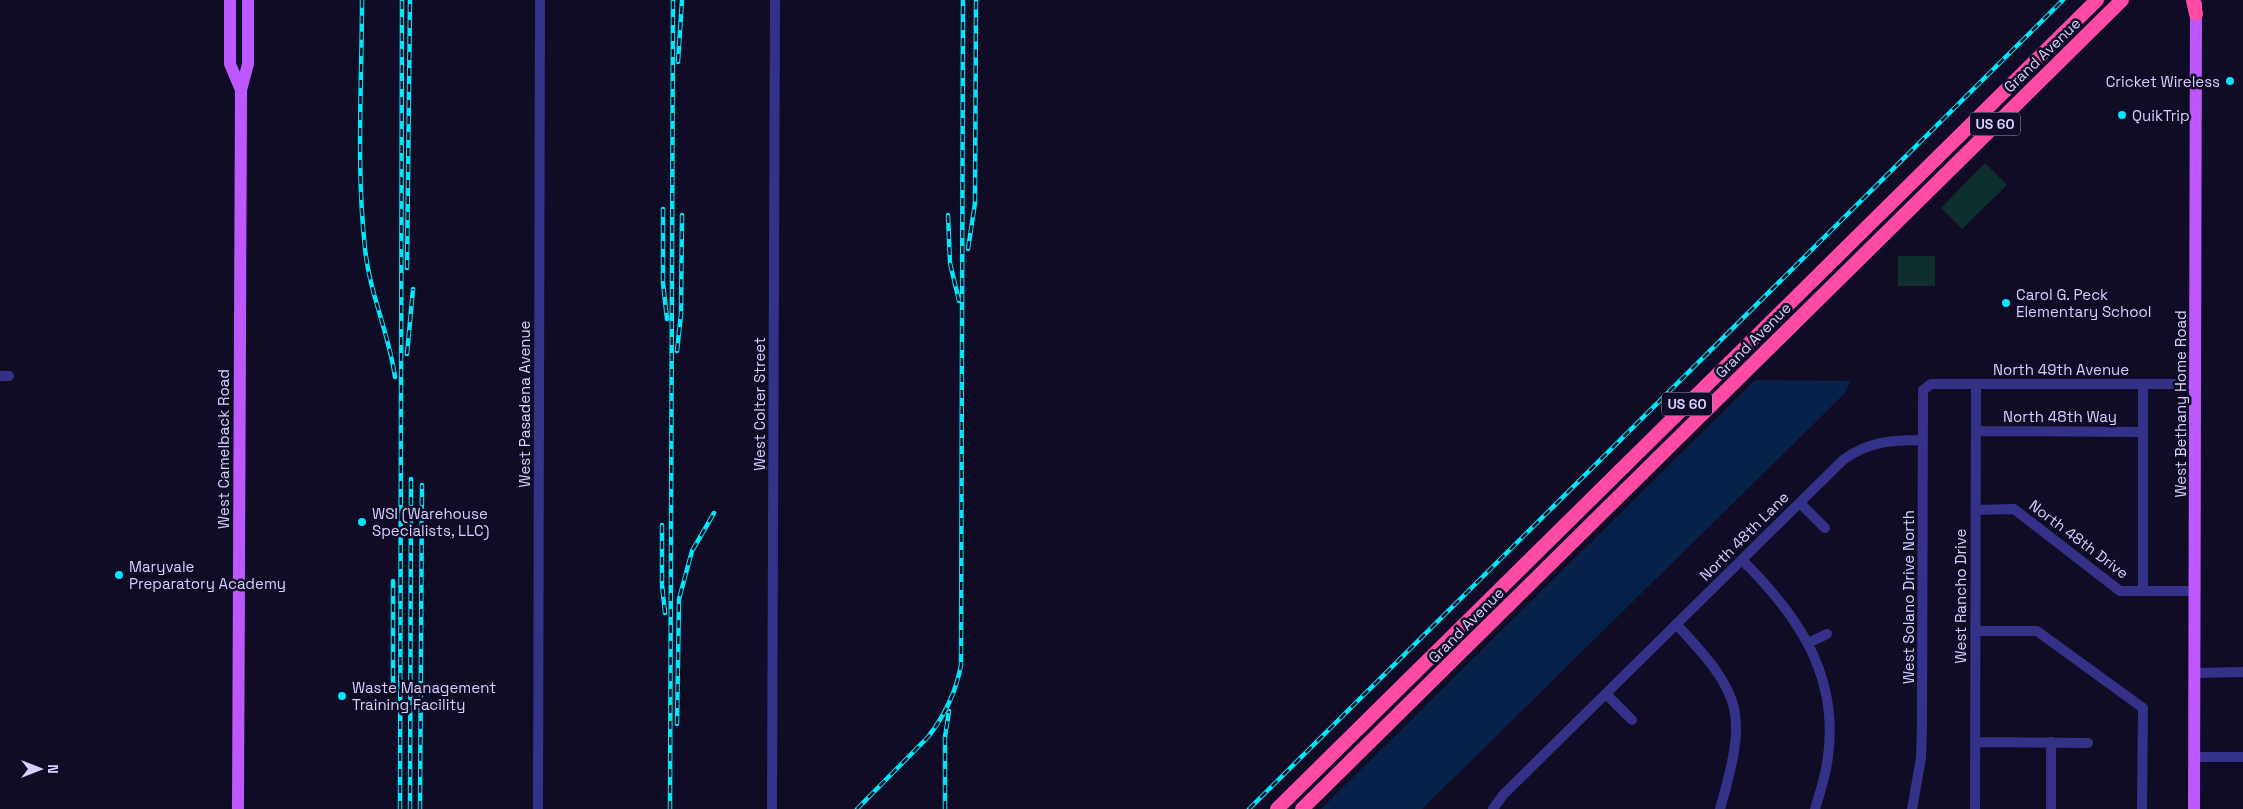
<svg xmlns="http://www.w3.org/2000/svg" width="2243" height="809" font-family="'Space Grotesk',sans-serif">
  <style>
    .green { fill: #0e2f2e }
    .water { fill: #072149 }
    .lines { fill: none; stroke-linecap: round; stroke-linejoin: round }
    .minor { stroke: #343288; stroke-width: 10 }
    .major { stroke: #bd57ff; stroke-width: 12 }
    .highway { stroke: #ff4ba5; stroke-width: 14 }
    .rail-casing { stroke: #00e7fb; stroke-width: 4.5 }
    .rail { stroke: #100c25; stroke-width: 2.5; stroke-dasharray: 8; stroke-linecap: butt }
    .poi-dot { fill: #00e7fb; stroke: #100c25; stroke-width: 2 }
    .labels { text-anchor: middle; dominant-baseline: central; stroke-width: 5; stroke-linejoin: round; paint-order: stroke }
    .shield { fill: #100c25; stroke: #9995be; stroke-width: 1 }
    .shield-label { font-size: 14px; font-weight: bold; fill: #d4d0ff }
    .street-label { font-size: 15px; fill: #d4d0ff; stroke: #100c25 }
    .poi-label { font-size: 15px; fill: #d4d0ff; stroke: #100c25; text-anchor: start }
  </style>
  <rect width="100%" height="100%" fill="#100c25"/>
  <path class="green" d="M1985,163l22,22 -45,44 -21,-21z
    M1898,256h37v30h-37z"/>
  <path class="water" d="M1755,380l95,1 -5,12 -423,416h-101z"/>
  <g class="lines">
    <path class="minor" d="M0,376h9
      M1976,431l167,1
      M1800,503l25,25
      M1976,510l38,-1 106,82h75
      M1742,560c56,55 97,115 86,197 -2,18 -8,35 -13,52
      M2143,591v-207
      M1676,624c69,73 71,90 44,185
      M1975,631h62l106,77 -1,101
      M1808,643l19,-9
      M2195,673l48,-1
      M1606,694l26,26
      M1975,742l113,1
      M2051,742v67
      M2195,757h48
      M538,809l2,-809
      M772,809l3,-809
      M1493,809l10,-14 340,-335c26,-19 49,-20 80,-20
      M1912,809l9,-51 1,-32 1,-336 8,-6h265
      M1975,809l1,-425"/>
    <path class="major" d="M230,0v64l11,26
      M238,809l3,-719 7,-26v-64
      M2194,809l2,-805"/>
    <path class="highway" d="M2193,0l3,14
      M1277,809l820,-809
      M1302,809l820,-809"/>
    <g class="rail-casing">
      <path id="rail" d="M362,0c0,80 -6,168 3,248 4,44 24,85 30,129
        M678,62l4,-62
        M663,209v74l4,36
        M948,215l2,48 9,38
        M968,249l7,-46 1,-203
        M407,268l3,-268
        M677,351l4,-37 1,-99
        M407,354l6,-65
        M662,525v60l3,28
        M393,692v-111
        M677,724l2,-125 13,-48 22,-38
        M400,809l2,-809
        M410,809l1,-330
        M420,809l2,-324
        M670,809l3,-809
        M857,809l71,-72c17,-22 28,-45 33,-72l2,-665
        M945,809v-72l4,-26
        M1249,809l814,-809"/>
    </g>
    <use href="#rail" class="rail"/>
  </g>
  <g class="poi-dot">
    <circle cx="2230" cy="81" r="5"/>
    <circle cx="2122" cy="115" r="5"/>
    <circle cx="2006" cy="303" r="5"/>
    <circle cx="362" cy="522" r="5"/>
    <circle cx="119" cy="575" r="5"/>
    <circle cx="342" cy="696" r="5"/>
  </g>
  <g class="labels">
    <g class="shield">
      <rect x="1970" y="112.5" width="50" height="23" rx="4"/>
      <rect x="1662" y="392.5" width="50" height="23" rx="4"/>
    </g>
    <g class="shield-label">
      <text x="1995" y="124">US 60</text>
      <text x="1687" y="404">US 60</text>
    </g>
    <g class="street-label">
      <text transform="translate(2042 55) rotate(-44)">Grand Avenue</text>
      <text transform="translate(1753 340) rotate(-45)">Grand Avenue</text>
      <text x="2061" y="369">North 49th Avenue</text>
      <text transform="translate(524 404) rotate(-90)">West Pasadena Avenue</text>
      <text transform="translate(759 404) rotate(-90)">West Colter Street</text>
      <text transform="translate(2180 404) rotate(-90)">West Bethany Home Road</text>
      <text x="2060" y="416">North 48th Way</text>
      <text transform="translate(223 449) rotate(-90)">West Camelback Road</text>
      <text transform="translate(1744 536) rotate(-45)">North 48th Lane</text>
      <text transform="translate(2079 539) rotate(37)">North 48th Drive</text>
      <text transform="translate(1960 596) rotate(-90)">West Rancho Drive</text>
      <text transform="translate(1908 597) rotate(-90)">West Solano Drive North</text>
      <text transform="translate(1466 625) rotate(-45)">Grand Avenue</text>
    </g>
    <g class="poi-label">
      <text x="2220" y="81" text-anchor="end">Cricket Wireless</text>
      <text x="2132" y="115">QuikTrip</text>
      <text x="2016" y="294">Carol G. Peck<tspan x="2016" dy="17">Elementary School</tspan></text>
      <text x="372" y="513">WSI (Warehouse<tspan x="372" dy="17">Specialists, LLC)</tspan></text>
      <text x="129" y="566">Maryvale<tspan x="129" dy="17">Preparatory Academy</tspan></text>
      <text x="352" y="687">Waste Management<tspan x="352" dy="17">Training Facility</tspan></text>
    </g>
  </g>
  <g transform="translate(40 769) rotate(90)" stroke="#100c25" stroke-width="4" paint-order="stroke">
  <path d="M0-4L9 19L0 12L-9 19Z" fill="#d4d0ff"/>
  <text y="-8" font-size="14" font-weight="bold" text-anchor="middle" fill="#d4d0ff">N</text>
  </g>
</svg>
